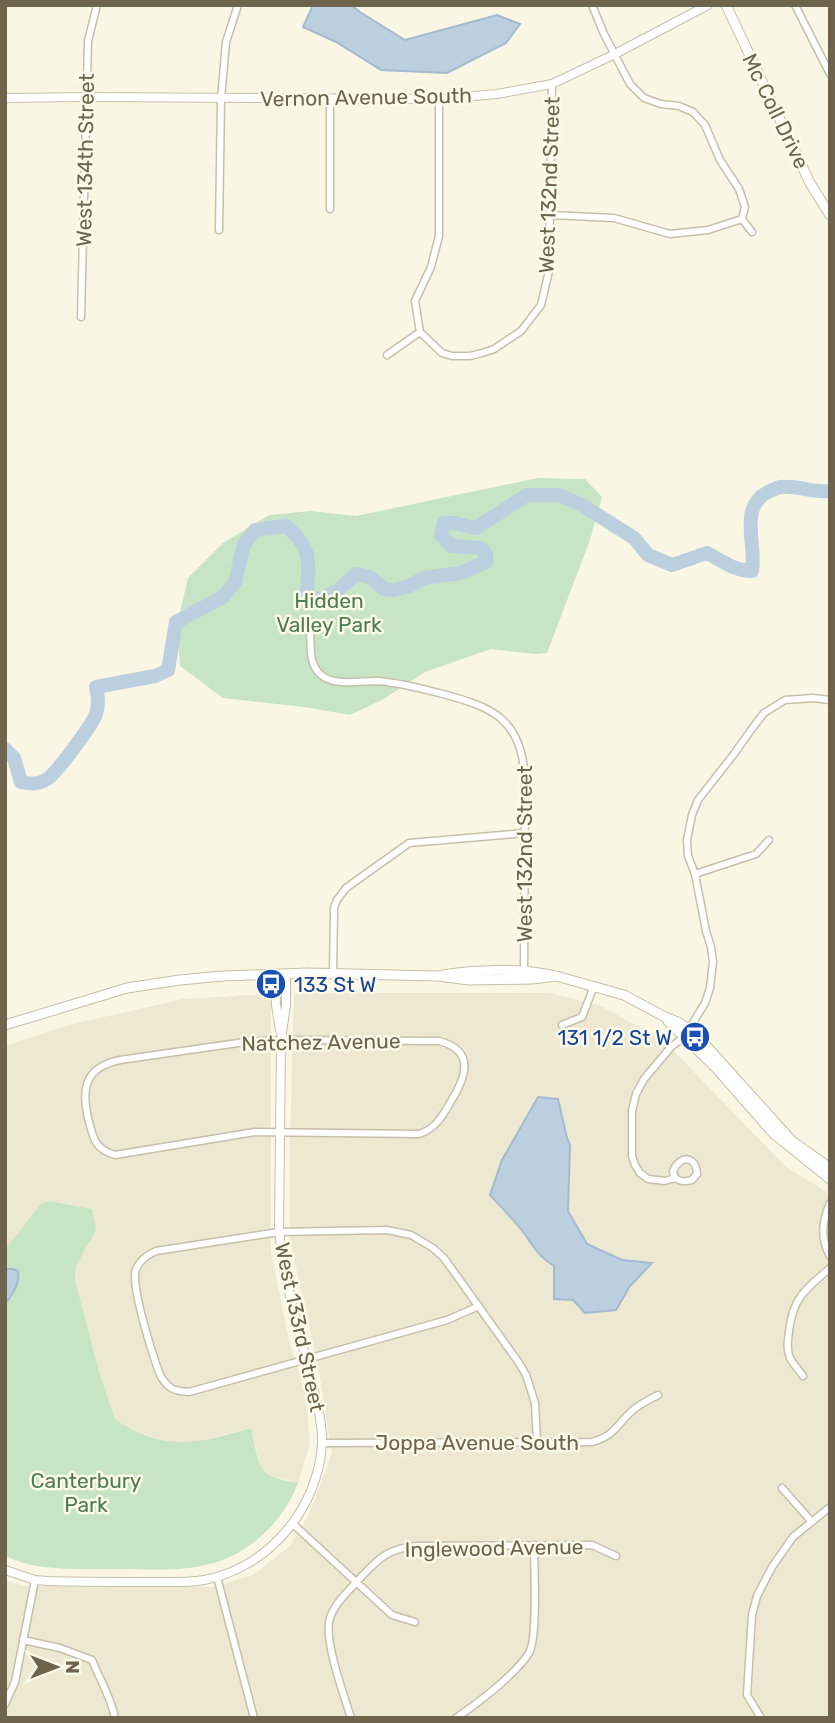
<svg xmlns="http://www.w3.org/2000/svg" width="835" height="1723" font-family="Rubik,sans-serif">
  <style>
    .residential { fill: #ece8d2 }
    .green { fill: #c7e4c5 }
    .water { fill: #bbcfdf; stroke: #a3bbd0; stroke-width: 2 }
    .lines { fill: none; stroke-linecap: round; stroke-linejoin: round }
    .river { stroke: #bbcfdf; stroke-width: 14 }
    .minor-casing { stroke: #c6bfaa; stroke-width: 9 }
    .tertiary-casing { stroke: #c6bfaa; stroke-width: 10 }
    .secondary-casing { stroke: #c6bea6; stroke-width: 11 }
    .minor { stroke: #fff; stroke-width: 6 }
    .tertiary { stroke: #fff; stroke-width: 8 }
    .secondary { stroke: #fff; stroke-width: 9 }
    .labels { text-anchor: middle; dominant-baseline: central; stroke-width: 5; stroke-linejoin: round; paint-order: stroke }
    .street-label { font-size: 21px; fill: #6e634d; stroke: #fcfbea }
    .park-label { font-size: 21px; fill: #4d7d4e; stroke: #fcfbea }
    .transit-label { font-size: 21px; fill: #164399; stroke: #fcfbea; text-anchor: start }
  </style>
  <rect width="100%" height="100%" fill="#f9f7e4"/>
  <path class="residential" d="M294,993h256l51,13 62,34 122,126 45,28v524h-825v-138l19,6 188,1 41,-12 38,-30 19,-33 22,-59 -14,-88 -28,-124v-100z
    M271,994v259l18,87 17,55 4,48 -12,40 -26,-7 -9,-5 -3,-7 -9,-36 -54,13 -24,2 -33,-10 -25,-14 -15,-44 -25,-95 1,-14 5,-11 8,-11 3,-35 -42,-8 -9,3 -36,45v-203l64,-21 114,-26z"/>
  <path class="green" d="M538,478l47,1 17,18 -12,43 -43,113 -11,1 -45,-5 -66,23 -43,28 -32,15 -46,-8 -81,-9 -43,-32 -3,-41 11,-47 35,-35 46,-28 42,-4 45,5z
    M50,1201l42,8 4,21 -20,36 -1,14 25,95 15,44c51,34 82,24 136,9 3,11 6,37 14,44 8,7 23,9 33,11 -15,39 -50,73 -92,82 -29,7 -60,4 -90,4 -27,0 -54,1 -80,-3 -11,-2 -21,-6 -31,-10v-307l36,-45z"/>
  <path class="water" d="M313,5h38l9,7 45,28 92,-25 23,9 -14,19 -59,30 -66,-3 -45,-28 -33,-15z
    M538,1097l20,2 9,39 3,7 -2,66 19,33 35,16 30,3 -22,23 -14,24 -31,3 -12,-13 -19,-1v-33c-16,-10 -20,-19 -30,-33 -10,-13 -23,-26 -34,-38l12,-35z
    M5,1269h8l5,2c2,14 -5,22 -13,33z"/>
  <g class="lines">
    <path class="river" d="M5,749l9,9 7,24c9,2 17,3 26,-3 9,-5 45,-54 49,-65 3,-10 2,-17 0,-27l59,-11 13,-6 8,-48 47,-25 12,-15 9,-38 11,-14 31,-4c17,15 24,25 22,50 0,9 -3,14 3,22l11,1 15,-8 19,-17 14,3 14,12 10,1 13,-3 17,-9 37,-5 25,-11v-8l-5,-6 -30,-2 -10,-11 3,-12h11l21,5 51,-33h32l23,10 52,33 14,17 24,10 35,-12c15,8 28,18 45,18 5,-27 -15,-65 18,-80 3,-1 7,-3 10,-4 17,-2 34,6 50,4"/>
    <g class="minor-casing">
      <path id="minor" d="M592,5l12,29 26,50 14,14 17,6 18,2 14,6 12,13 15,35 19,29 6,18 -3,12 10,13
        M795,5l35,69
        M439,99v137l-8,31 -16,34 5,31 22,21 10,3h18l12,-3 12,-4 27,-18 20,-26 8,-34 3,-187
        M330,209v-110
        M550,215l64,3 56,16 38,-4 34,-11
        M219,230l2,-131 5,-57 12,-37
        M81,317l7,-276 9,-36
        M387,355l33,-23
        M310,632c1,14 -1,31 9,41 13,14 40,8 57,8 21,1 43,7 63,12 54,14 82,25 86,86l-1,196
        M695,874l61,-20 13,-14
        M333,974l1,-66 3,-8 9,-12 63,-45 117,-10
        M562,1025l20,-8 12,-31
        M281,1040l158,1c38,10 26,38 11,62 -8,14 -15,26 -31,31l-164,-2 -140,23c-21,-6 -22,-18 -27,-37 -7,-31 -2,-51 32,-58l125,-18z
        M675,1178l-2,-7c7,-16 23,-16 24,3l-5,6c-7,2 -11,2 -17,-2l-10,3 -17,-2 -8,-6 -5,-8 -3,-9v-45l4,-17 8,-15 27,-32 14,-11 20,-33 5,-15 3,-26 -2,-15 -5,-16 -11,-57 -7,-18 -1,-16 5,-25 6,-15 36,-46 17,-24 13,-17 21,-13 28,-2 17,2
        M830,1203c-8,19 -10,35 0,53
        M479,1306l-32,14 -258,72c-15,-1 -21,-3 -29,-17 -7,-19 -30,-90 -24,-106 4,-9 11,-14 20,-18l123,-19 108,-2 24,5 22,13 11,10 75,105 7,12 9,28 2,39
        M803,1376c-4,-6 -10,-12 -13,-18 -4,-9 -2,-18 -1,-27 4,-34 17,-42 41,-63
        M322,1443l270,-1c24,-7 24,-17 41,-32 7,-6 17,-11 25,-15
        M782,1488l29,33
        M293,1524l99,91 23,7
        M217,1577l37,141
        M23,1640l37,8 32,12c8,20 19,37 23,58
        M5,1704l10,-22 20,-102
        M351,1718c-7,-23 -28,-79 -21,-100 5,-16 21,-29 32,-42 18,-19 28,-28 55,-30l175,-1 24,11
        M456,1718c22,-15 59,-43 73,-65 9,-15 5,-87 5,-108
        M761,1718l-14,-23 5,-80 5,-19 15,-29 21,-30 37,-30"/>
    </g>
    <g class="tertiary-casing">
      <path id="tertiary" d="M5,98l82,-1 352,2 58,-5 55,-10 63,-30 93,-49
        M275,974l1,31 4,25
        M5,1570l30,10 13,1c34,1 68,1 102,1 18,0 37,1 54,-2 64,-12 114,-71 118,-136 1,-12 -2,-25 -4,-37l-33,-131 -6,-44 2,-192 5,-35v-31"/>
    </g>
    <g class="secondary-casing">
      <path id="secondary" d="M726,5l84,178 20,32
        M556,976l68,19 41,22 15,6 20,16 92,102 38,27
        M668,1021l48,47 58,66 56,45
        M5,1025l122,-37 53,-8 42,-4 86,-3 130,3 31,4 63,-1 24,-3c-34,-8 -84,-7 -118,0"/>
    </g>
    <use href="#minor" class="minor"/>
    <use href="#tertiary" class="tertiary"/>
    <use href="#secondary" class="secondary"/>
  </g>
  <defs>
    <g id="bus-disc" transform="scale(1.575)"><circle r="9.5" fill="#1a4fb4" stroke="#fcfbea"/><path d="M-5-6H5V4H4V6H2V4H-2V6H-4V4H-5ZM-3.5-4V0h7V-4ZM-3.5 1.2v1.5H-2V1.2ZM2 1.2v1.5H3.5V1.2Z" fill="#fff"/></g>
  </defs>
  <g fill-rule="evenodd">
    <use href="#bus-disc" x="271" y="984"/>
    <use href="#bus-disc" x="695" y="1037"/>
  </g>
  <g class="labels">
    <g class="street-label">
      <text transform="translate(366 97) rotate(-1)">Vernon Avenue South</text>
      <text transform="translate(776 111) rotate(64)">Mc Coll Drive</text>
      <text transform="translate(85 160) rotate(-89)">West 134th Street</text>
      <text transform="translate(549 185) rotate(-88)">West 132nd Street</text>
      <text transform="translate(524 854) rotate(-90)">West 132nd Street</text>
      <text transform="translate(321 1042) rotate(-1)">Natchez Avenue</text>
      <text transform="translate(300 1327) rotate(78)">West 133rd Street</text>
      <text x="477" y="1442">Joppa Avenue South</text>
      <text transform="translate(494 1548) rotate(-1)">Inglewood Avenue</text>
    </g>
    <g class="park-label">
      <text x="329" y="600">Hidden<tspan x="329" dy="24">Valley Park</tspan></text>
      <text x="86" y="1480">Canterbury<tspan x="86" dy="24">Park</tspan></text>
    </g>
    <g class="transit-label">
      <text x="294" y="984">133 St W</text>
      <text x="672" y="1037" text-anchor="end">131 1/2 St W</text>
    </g>
  </g>
  <rect width="835" height="1723" fill="none" stroke="#6e634d" stroke-width="14"/>
  <g transform="translate(56 1667) rotate(90)" stroke="#fcfbea" stroke-width="5" paint-order="stroke">
  <path d="M0-5L12 26L0 18L-12 26Z" fill="#6e634d"/>
  <text y="-10" font-size="19" font-weight="bold" text-anchor="middle" fill="#6e634d">N</text>
  </g>
</svg>
